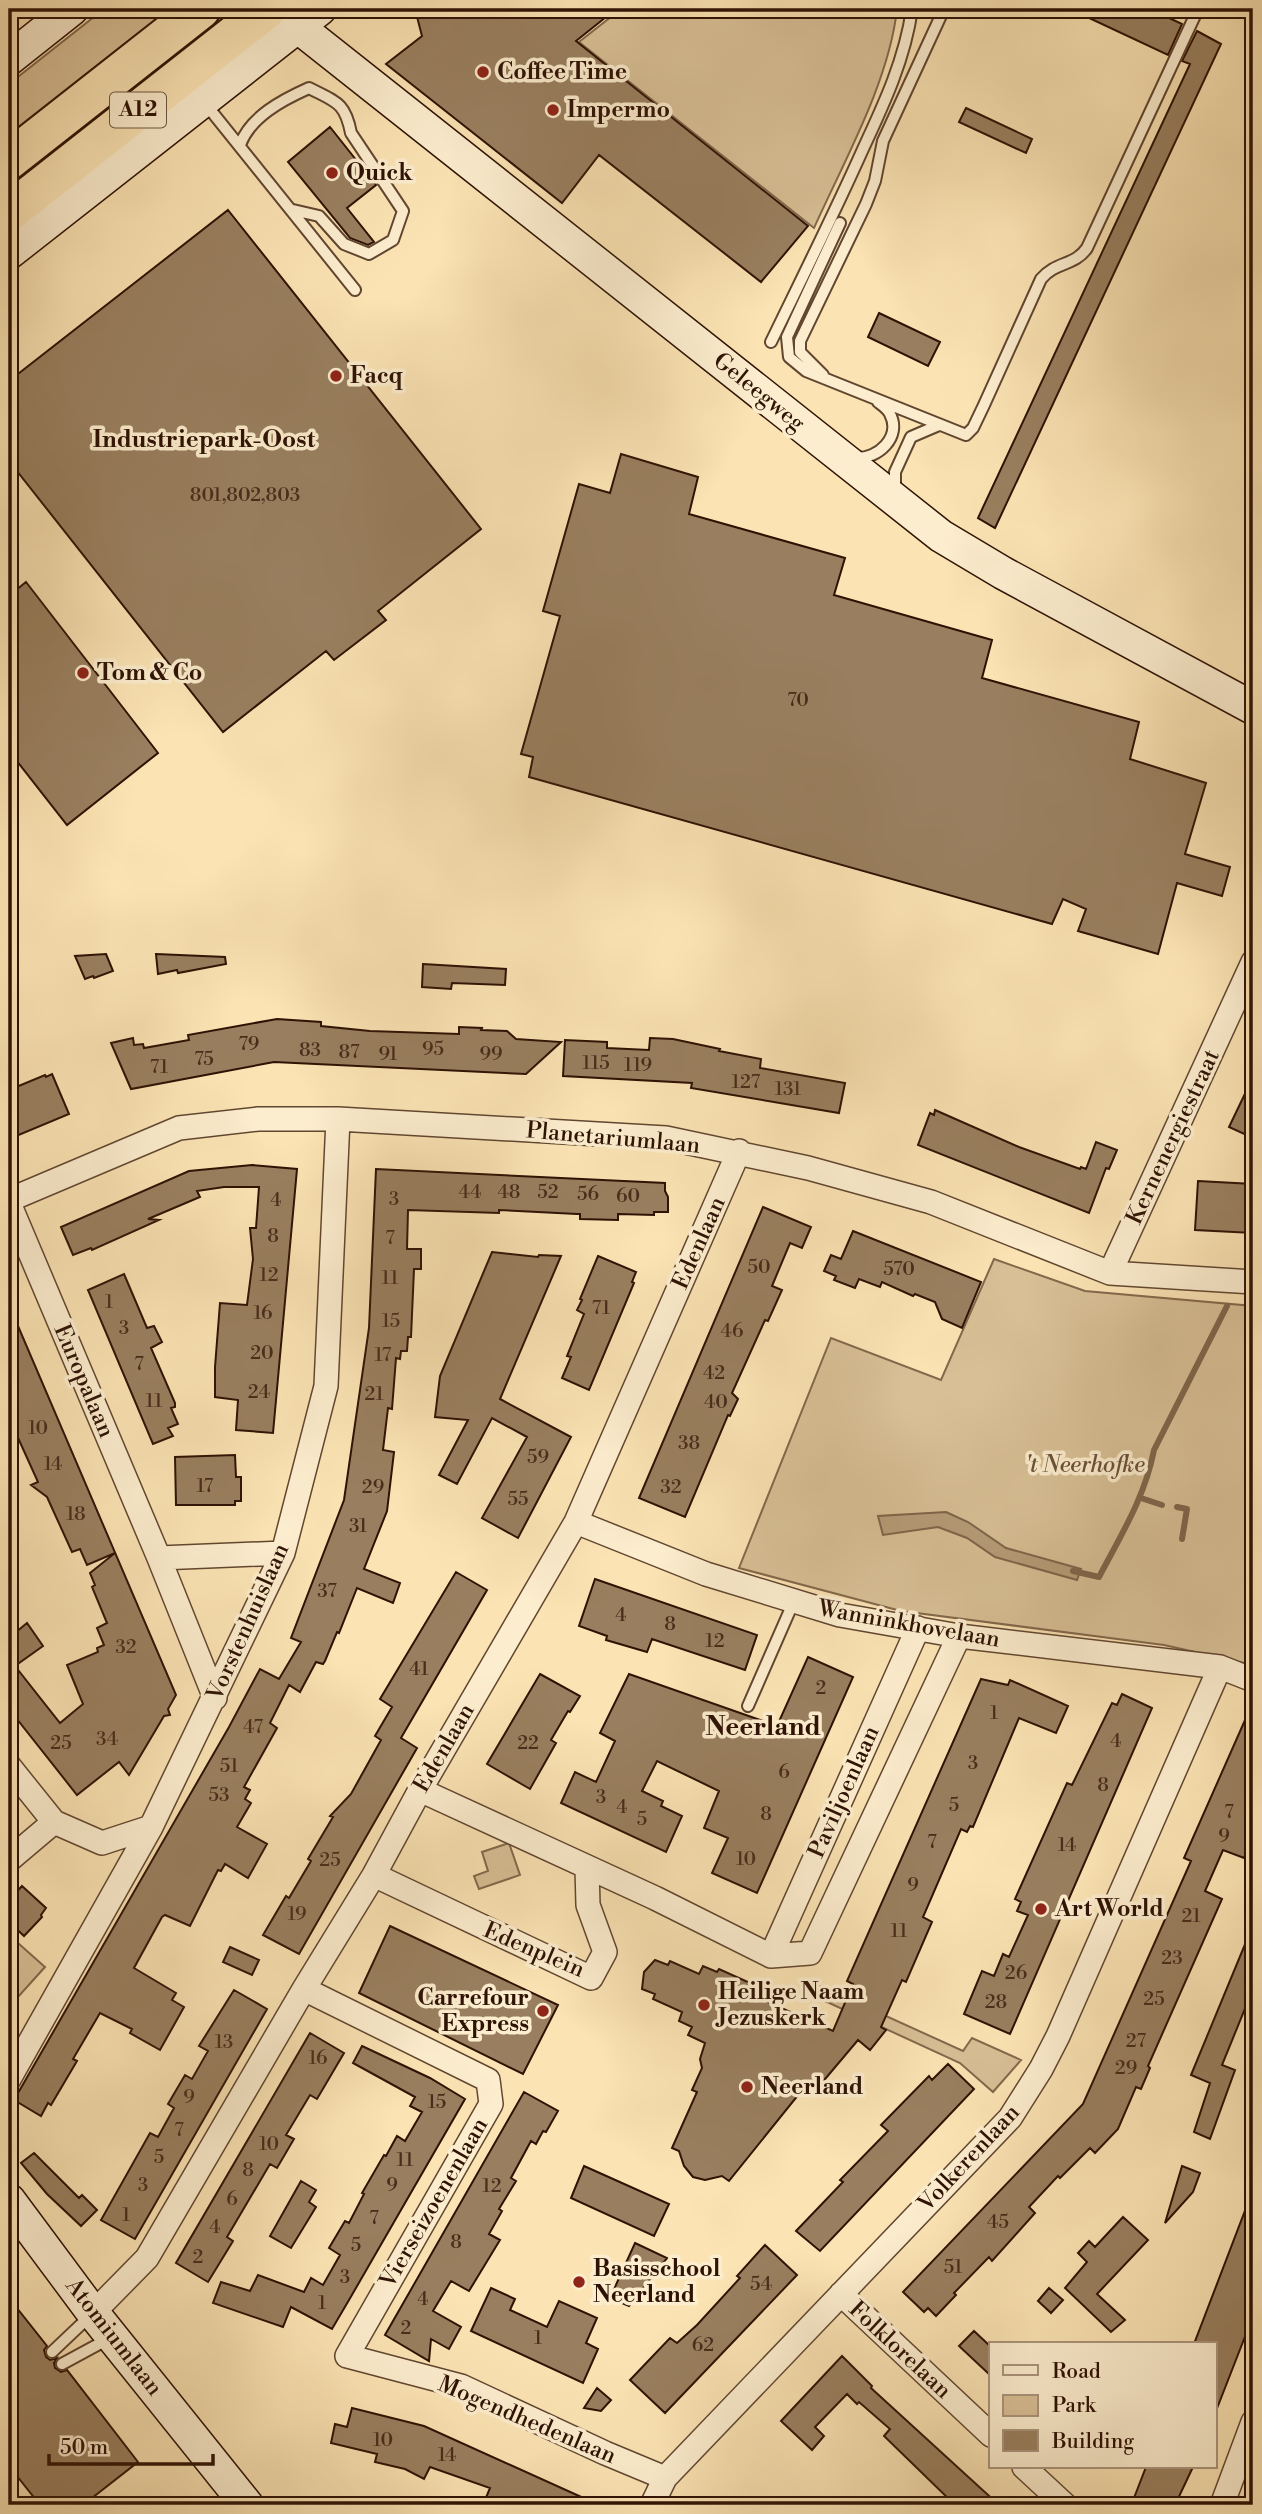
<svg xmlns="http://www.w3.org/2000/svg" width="1262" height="2514" font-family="'Libre Bodoni',serif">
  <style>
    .green { fill: #d8bf95; stroke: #83684c; stroke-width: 2 }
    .water { fill: #b59c78; stroke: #7f654a; stroke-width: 2 }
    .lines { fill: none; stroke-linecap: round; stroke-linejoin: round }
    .stream { stroke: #7f654a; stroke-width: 6 }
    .building { fill: #997f5f; stroke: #2e1204; stroke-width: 2 }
    .lane-casing { stroke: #614630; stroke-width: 14 }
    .street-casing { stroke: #614630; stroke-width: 26 }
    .secondary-casing { stroke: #2e1204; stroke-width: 35 }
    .highway-casing { stroke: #2e1204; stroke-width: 42 }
    .lane { stroke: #fcedce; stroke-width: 10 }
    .street { stroke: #fcedce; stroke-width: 23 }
    .secondary { stroke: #fcedce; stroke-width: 32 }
    .highway { stroke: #fbe3b3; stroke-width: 38 }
    .poi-dot { fill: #8f2418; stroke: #fcedce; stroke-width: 2.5 }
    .labels { text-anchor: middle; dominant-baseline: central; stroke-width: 7; stroke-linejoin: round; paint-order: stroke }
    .number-label { font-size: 19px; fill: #492d1b }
    .shield { fill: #fcedce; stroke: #6c5441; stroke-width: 2 }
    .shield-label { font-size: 21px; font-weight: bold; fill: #2e1204 }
    .poi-label { font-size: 23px; font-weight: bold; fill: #2e1204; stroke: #fcedce; text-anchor: start }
    .street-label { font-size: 23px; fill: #2e1204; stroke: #fcedce }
    .park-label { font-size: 23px; font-style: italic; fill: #6a4f37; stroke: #fcedce }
    .neighbourhood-label { font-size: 24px; font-weight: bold; fill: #2e1204; stroke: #fcedce }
    .quarter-label { font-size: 26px; font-weight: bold; fill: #2e1204; stroke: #fcedce }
  </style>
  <rect width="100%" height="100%" fill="#fbe3b3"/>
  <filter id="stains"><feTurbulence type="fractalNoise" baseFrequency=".00286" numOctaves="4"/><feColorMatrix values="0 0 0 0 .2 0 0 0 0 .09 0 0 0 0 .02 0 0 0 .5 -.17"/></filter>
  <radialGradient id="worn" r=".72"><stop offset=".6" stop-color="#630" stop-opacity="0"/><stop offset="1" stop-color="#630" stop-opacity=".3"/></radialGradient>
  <path class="green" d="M104,9h76l-171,135v-60z
    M226,9h24l-241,189v-18z
    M621,9h276c-8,73 -53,152 -83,219l-235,-186z
    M994,1259l91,32 168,15v359l-89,-20 -263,-34 -162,-43 92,-230 110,42z
    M509,1843l11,32 -41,14 -5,-13 14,-5 -6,-19z
    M9,1935l36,32 -36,40z
    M820,1986l143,65 9,-13 49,22 -28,32 -33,-29 -146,-67z"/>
  <path class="water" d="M946,1512l22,10 38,26 75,21 -4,11 -82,-23 -28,-19 -29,-11 -55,8 -5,-19z"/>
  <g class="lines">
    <path class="stream" d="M1141,1498l21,7
      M1177,1507l10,2 -5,30
      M1073,1571l26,6c22,-42 46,-80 55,-127l73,-144"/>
  </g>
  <path class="building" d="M415,9h201l-40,32 232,185 -47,56 -162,-127 -37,48 -176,-139 36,-28z
    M1070,9h80l32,15 -14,31z
    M1197,31l24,13 -226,484 -17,-10 212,-454 -8,-3z
    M966,108l66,31 -6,14 -67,-31z
    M330,127l46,58 -29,23 27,34 -6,3 -18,-7 -62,-76z
    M228,210l253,319 -103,82 8,9 -52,40 -8,-9 -103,81 -214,-271v-80z
    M879,313l61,29 -12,24 -60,-29z
    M621,454l77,23 -9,37 156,44 -11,37 158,45 -10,38 157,44 -9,37 76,24 -21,71 45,13 -8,29 -45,-13 -19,71 -80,-23 8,-22 -23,-10 -11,25 -523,-147 4,-20 -12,-3 39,-138 -17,-5 36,-127 31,9z
    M26,582l132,171 -91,72 -58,-74v-155z
    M106,954l7,17 -19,7 -1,-2 -8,3 -10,-23z
    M156,954l69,3 1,7 -48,9 -1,-3 -19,4z
    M423,964l83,5 -1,16 -53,-2 -1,6 -29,-2z
    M277,1019l44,3v4l49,5 89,3v-7l23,1 -1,2 26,1 9,8 45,3 -35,32 -252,-12 -143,27 -20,-46 22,-5 1,7 9,-1 1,4 45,-8 -1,-5z
    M650,1038l23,1 47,10 -1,2 42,8 -1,9 85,15 -6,30 -148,-25 1,-5 -129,-7 2,-36 42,2v6l42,2z
    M52,1074l17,40 -60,25v-49l36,-15 1,2z
    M1253,1077v61l-24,-11z
    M935,1110l84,37 61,22 1,-2 5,2 10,-27 21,8 -8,19 -3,-1 -17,45 -171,-68 12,-32 4,2z
    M252,1165l45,4 -24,264 -37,-3 2,-30 -23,-3v-30l5,-64 27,2 6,-46 -3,-31h6l3,-41h-35l-27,4 3,6 -52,22 11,1 -67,30 -1,-2 -18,7 -12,-28 128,-56z
    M376,1169l289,14v8l3,6v15h-14v3l-36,-1v6l-38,-1v-5h-3l-78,-4v3l-91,-3 -1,39h14v20h-7l-3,68h-3l-1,14h-6l-1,8 -4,-1 -4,51 -4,-1 -5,42 11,2 -7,59 -23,58 36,14 -7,20 -36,-15 -18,45 -2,-1 -12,29 -2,3 -7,-2 -16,30 -11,-7 -19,38 7,5 -33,59 6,3 -5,9 6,4 -14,24 30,17 -19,34 -23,-14 -4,7 -3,-1 -28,56 -25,-11 -3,2 -28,51 42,25 -4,7 12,7 -24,43 -30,-17 2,-4 -32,-16 -27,46 4,2 -26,44 -3,-2 -7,13 -27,-16 215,-373 31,-58 19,10 22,-37 -10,-4 53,-138 25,-172z
    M1198,1181l55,3v49l-58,-3z
    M763,1207l48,20 -9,21 -12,-5 -18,43 10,4 -14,31 -3,-1 -33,73 6,6 -8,17 -2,-1 -43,102 -46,-19z
    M853,1231l128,51 -19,46 -20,-9 -7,-17 -20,-8 -2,2 -31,-14 -2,5 -21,-8 -4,9 -21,-8 2,-4 -12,-5 7,-16 10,4z
    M492,1252l46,5 1,-2 22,1 -61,143 71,38 -53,101 -36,-20 45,-81 -35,-19 -35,66 -18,-9 29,-55 -33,-3 5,-41z
    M598,1256l38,16 -4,10 2,1 -45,107 -27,-12 9,-21 -4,-1 17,-42 -7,-4 5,-10 -2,-1z
    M124,1274l23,54 7,-2 8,16 -11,6 24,55v4l-4,1 7,16 -10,4 5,8 -20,8 -65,-154z
    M9,1305l167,390 -8,14 2,6 -6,1 -35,59 -10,-13 -42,33 -68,-86v-71l18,-15 16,23 -28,20 45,57 23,-19 -16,-39 31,-13 -1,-4 7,-3 -7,-17 10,-5 -15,-36 3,-2 -5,-12 25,-20 -28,12 -7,-16 -8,3 -25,-55 -16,-12 7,-3 -29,-64z
    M235,1455l1,22h5v24h-6v4h-59l-1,-48z
    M456,1572l31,18 -86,148 16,10 -118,206 -36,-19 23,-39 3,2 22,-37 -3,-2 25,-42 -3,-1 21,-22 30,-54 -6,-4 17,-29 -12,-8z
    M595,1579l162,56 -12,35 -93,-31 -5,13 -41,-12 1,-4 -28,-10z
    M808,1657l45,20 -96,216 -45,-20 16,-35 -24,-10 15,-37 -62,-30 -15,30 21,10 -2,5 21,10 -16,36 -105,-49 14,-31 21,10 19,-41 -15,-8 29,-59 148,52z
    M540,1674l40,22 -10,16 -2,-1 -17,29 5,3 -26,46 -43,-25z
    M981,1679l27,6 2,-5 58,26 -12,27 -37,-15 -46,109 -3,-1 -3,6 -6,-3 -38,88 9,5 -26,60 -4,-2 -21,47 5,3 -16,20 -12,-10 -43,51 -8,-7 -78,97 -7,-5 -17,4 -12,-3 -9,-11 -5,-15 -7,-3 25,-56 -5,-2 10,-22 -2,-9 5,-16 -17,-8 4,-8 -13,-6 3,-9 -29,-13 2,-5 -13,-5 2,-17 11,-12 13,5 2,-4 29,13 4,-8 14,6 2,-3 31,14 -3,5 7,3 -2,4 81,36 20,-47 -6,-3z
    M1122,1694l30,14 -142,326 -46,-20 18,-43 12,5 9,-22 6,3 19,-42 -11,-4 4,-9 -6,-3 52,-116 5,2 40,-82 5,2z
    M1253,1702v136l-9,20 -21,-8 -18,41 17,8 -74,167 2,2 -9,21 -5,-2 -18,42 -23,24 -5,-5 -30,30 -2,-2 -29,31 6,6 -43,48 -3,-4 -35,36 2,2 -20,21 -8,-8 -4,4 -21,-20 180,-188 108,-243 -7,-3z
    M22,1886l24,22 -5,7 1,2 -18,19 -15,-14v-22z
    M1253,1925v64l-31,76 13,5 -25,69 -16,-7 16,-49 -19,-8z
    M390,1926l168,79 -35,69 -164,-81z
    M230,1947l29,13 -7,15 -29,-13z
    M234,1990l33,19 -132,230 -34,-19 49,-87 8,4 16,-29 -6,-4 17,-29 7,4 16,-28 -9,-5z
    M310,2033l34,20 -27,46 -7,-4 -24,40 8,4 -17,29 -7,-4 -43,73 6,4 -25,41 -32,-19z
    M362,2046l68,32 35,21 -116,201 -17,29 -41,-22 -8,20 -70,-24 8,-21 29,9 8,-16 46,17 7,-14 12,7 17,-30 -11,-7 16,-27 4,2 15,-29 -2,-1 22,-38 2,1 11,-20 8,5 17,-29 -12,-6 5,-9 -62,-34z
    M948,2064l26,25 -154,162 -24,-20 47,-49 -3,-2 48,-49 -7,-6 48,-49 3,4z
    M524,2092l34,19 -12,21 -3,-1 -7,13 -5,-3 -20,37 5,3 -17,28 3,2 -13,23 11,6 -31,51 -18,-10 -18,30 28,16 -12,22 -18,-10 -2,22 -44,-26z
    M34,2153l45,45 3,-3 15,15 -16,16 -34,-32 -26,-31z
    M584,2166l85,38 -15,32 -83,-38z
    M1182,2166l18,7 -7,19 -28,31z
    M301,2181l15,9 -7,12 7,5 -25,41 -21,-12z
    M1251,2195h2v121l-37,95 -1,-67h-21z
    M1123,2217l25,23 -51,54 28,26 -14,12 -46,-44 22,-26 -9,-9 11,-12 6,6z
    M635,2243l32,15 -38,48 -19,-8z
    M765,2245l32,30 -132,138 -35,-33 40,-42 7,5 20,-18 43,-47 -3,-2z
    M491,2288l24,11 -5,11 37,17 12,-26 38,17 -11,25 12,6 -15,34 -112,-52z
    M1049,2288l14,12 -12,13 -13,-12z
    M9,2298l38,48 -3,4 2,7 4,3 7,-2 -3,5 1,5 6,4 6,-2 71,92 -55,43h-43l-31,-39z
    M974,2331l17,16v29l-32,-30z
    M842,2356l30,30 -1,2 128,117h-44l-71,-69 6,-7 -31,-27 -2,2 -10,-10 -32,33 9,9 -12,14 -31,-29z
    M597,2388l14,12 -10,11 -17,-3z
    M352,2408l72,18 175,79h-116l7,-17 -60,-21 -6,12 -19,-10 -30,-7 2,-8 -46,-11 4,-19 12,3z
    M1146,2467h47l-18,38h-28l-13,-7z"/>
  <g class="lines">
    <g class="lane-casing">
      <path id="lane" d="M204,102l151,188
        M240,145c10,-28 42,-45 69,-57 27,14 36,14 42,45l52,78 -10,29 -24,14 -25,-10 -25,-28 -26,-6
        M840,223l-53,114 2,20 17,14 160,64 7,-7 11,-23 57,-126c15,-18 34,-13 46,-31l111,-239
        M771,342c31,-64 63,-128 92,-193 21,-45 42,-90 49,-140
        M823,375l-23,-23v-11l66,-137 9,-23 8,-40 61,-132
        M856,458c22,1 46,-21 34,-44 -2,-5 -8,-9 -12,-12
        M895,492v-20l16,-35 28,-12
        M748,1706l46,-105
        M52,2352l39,-37
        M62,2364l48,-26"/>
    </g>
    <g class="street-casing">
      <path id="street" d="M9,1200l170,-72 79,-9h80l328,19 142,30 123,34 179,71 143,9
        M9,1203l150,355 56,140
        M1110,1273l143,-311
        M576,1522l130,52 134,41 119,21 261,31 33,13
        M159,1558l124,-5
        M9,1766l45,56 48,21 49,-16
        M420,1790l235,108 116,58 39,-3 149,-317
        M9,1860l45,-38
        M374,1875l217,103 14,-26 -17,-47 -1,-37
        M771,1956l147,-328
        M304,1989l184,91 3,24 -144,252 114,30 144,67 60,25
        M9,2079l142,-252 132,-274 43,-167 12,-267
        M841,2294l150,141
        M93,2313l54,-55 157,-269 70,-114 46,-85 156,-268 163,-371
        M1024,2467l41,38
        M652,2505l13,-27 345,-360 31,-49 17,-33 162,-369
        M1222,2505l31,-83"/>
    </g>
    <g class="secondary-casing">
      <path id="secondary" d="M297,26l644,510 62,37 250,135
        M9,59l63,-50
        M9,253l311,-244
        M9,2200l84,113 154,192"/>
    </g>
    <g class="highway-casing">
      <path id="highway" d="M9,160l192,-151
        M9,212l258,-203"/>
    </g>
    <use href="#lane" class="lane"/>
    <use href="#street" class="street"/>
    <use href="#secondary" class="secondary"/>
    <use href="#highway" class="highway"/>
  </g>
  <g class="poi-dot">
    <circle cx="483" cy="72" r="7"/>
    <circle cx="553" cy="110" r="7"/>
    <circle cx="332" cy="173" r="7"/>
    <circle cx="336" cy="376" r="7"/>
    <circle cx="83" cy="673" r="7"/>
    <circle cx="1041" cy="1909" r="7"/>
    <circle cx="704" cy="2005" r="7"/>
    <circle cx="543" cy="2011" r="7"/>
    <circle cx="747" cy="2087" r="7"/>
    <circle cx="579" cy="2282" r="7"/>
  </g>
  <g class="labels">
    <g class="number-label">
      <text x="245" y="495">801,802,803</text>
      <text x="798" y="700">70</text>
      <text x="249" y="1044">79</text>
      <text x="433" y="1049">95</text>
      <text x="310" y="1050">83</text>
      <text x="349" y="1052">87</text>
      <text x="388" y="1054">91</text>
      <text x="491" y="1054">99</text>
      <text x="204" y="1059">75</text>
      <text x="596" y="1063">115</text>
      <text x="638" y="1065">119</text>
      <text x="159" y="1067">71</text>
      <text x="746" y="1082">127</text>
      <text x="788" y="1089">131</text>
      <text x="470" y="1192">44</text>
      <text x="509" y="1192">48</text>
      <text x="548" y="1192">52</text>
      <text x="588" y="1194">56</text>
      <text x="628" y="1196">60</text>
      <text x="394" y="1199">3</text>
      <text x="276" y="1200">4</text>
      <text x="273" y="1236">8</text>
      <text x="390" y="1238">7</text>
      <text x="759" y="1267">50</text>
      <text x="899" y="1269">570</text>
      <text x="269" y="1275">12</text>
      <text x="390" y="1278">11</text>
      <text x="109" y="1302">1</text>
      <text x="601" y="1308">71</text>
      <text x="263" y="1313">16</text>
      <text x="391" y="1321">15</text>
      <text x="124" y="1328">3</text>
      <text x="732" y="1331">46</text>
      <text x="262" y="1353">20</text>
      <text x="383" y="1355">17</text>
      <text x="139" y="1364">7</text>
      <text x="714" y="1373">42</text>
      <text x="259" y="1392">24</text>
      <text x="374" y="1394">21</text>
      <text x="154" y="1401">11</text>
      <text x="716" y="1402">40</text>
      <text x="38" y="1428">10</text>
      <text x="689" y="1443">38</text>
      <text x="538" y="1457">59</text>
      <text x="53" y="1464">14</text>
      <text x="205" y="1486">17</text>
      <text x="373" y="1487">29</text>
      <text x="671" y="1487">32</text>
      <text x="518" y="1499">55</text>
      <text x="76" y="1514">18</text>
      <text x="358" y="1526">31</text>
      <text x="327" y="1591">37</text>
      <text x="621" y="1615">4</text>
      <text x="670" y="1624">8</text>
      <text x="715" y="1641">12</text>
      <text x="126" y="1647">32</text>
      <text x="419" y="1669">41</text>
      <text x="821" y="1688">2</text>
      <text x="994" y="1713">1</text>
      <text x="253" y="1727">47</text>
      <text x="107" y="1739">34</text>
      <text x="1116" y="1741">4</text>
      <text x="61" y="1743">25</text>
      <text x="528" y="1743">22</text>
      <text x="973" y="1763">3</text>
      <text x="229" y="1766">51</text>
      <text x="784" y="1772">6</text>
      <text x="1103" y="1785">8</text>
      <text x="219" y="1795">53</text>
      <text x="601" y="1797">3</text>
      <text x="954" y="1805">5</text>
      <text x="622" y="1807">4</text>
      <text x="1229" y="1812">7</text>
      <text x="766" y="1814">8</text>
      <text x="642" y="1819">5</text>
      <text x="1224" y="1836">9</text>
      <text x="932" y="1842">7</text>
      <text x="1067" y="1845">14</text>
      <text x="746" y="1859">10</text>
      <text x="330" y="1860">25</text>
      <text x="913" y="1885">9</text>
      <text x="297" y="1914">19</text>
      <text x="1191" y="1916">21</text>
      <text x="899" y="1931">11</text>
      <text x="1172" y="1958">23</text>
      <text x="1016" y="1973">26</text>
      <text x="1154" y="1999">25</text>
      <text x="996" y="2002">28</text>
      <text x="1136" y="2041">27</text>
      <text x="224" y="2042">13</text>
      <text x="318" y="2058">16</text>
      <text x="1126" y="2068">29</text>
      <text x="189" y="2097">9</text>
      <text x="437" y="2102">15</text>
      <text x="179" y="2130">7</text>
      <text x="269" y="2144">10</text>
      <text x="159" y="2157">5</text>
      <text x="405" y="2160">11</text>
      <text x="248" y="2170">8</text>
      <text x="143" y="2185">3</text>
      <text x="392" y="2185">9</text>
      <text x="492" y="2186">12</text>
      <text x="232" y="2199">6</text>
      <text x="126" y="2215">1</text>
      <text x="374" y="2218">7</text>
      <text x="998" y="2222">45</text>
      <text x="215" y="2227">4</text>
      <text x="456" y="2242">8</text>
      <text x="356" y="2245">5</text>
      <text x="198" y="2257">2</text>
      <text x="953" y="2267">51</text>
      <text x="345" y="2277">3</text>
      <text x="761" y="2284">54</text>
      <text x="423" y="2299">4</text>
      <text x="322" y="2303">1</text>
      <text x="406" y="2328">2</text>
      <text x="538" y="2338">1</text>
      <text x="703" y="2345">62</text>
      <text x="383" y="2440">10</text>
      <text x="447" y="2455">14</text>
    </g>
    <rect class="shield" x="110" y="92.5" width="56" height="35" rx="5"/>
    <g class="shield-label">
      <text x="138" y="110">A12</text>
    </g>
    <g class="poi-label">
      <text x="497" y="72">Coffee Time</text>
      <text x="567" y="110">Impermo</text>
      <text x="346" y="173">Quick</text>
      <text x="350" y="376">Facq</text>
      <text x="97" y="673">Tom &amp; Co</text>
      <text x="1055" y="1909">Art World</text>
      <text x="718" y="1992">Heilige Naam<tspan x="718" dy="26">Jezuskerk</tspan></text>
      <text x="529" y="1998" text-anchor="end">Carrefour<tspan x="529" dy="26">Express</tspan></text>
      <text x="761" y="2087">Neerland</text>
      <text x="593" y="2269">Basisschool<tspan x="593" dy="26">Neerland</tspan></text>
    </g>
    <g class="street-label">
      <text transform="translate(759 392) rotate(39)">Geleegweg</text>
      <text transform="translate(1173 1137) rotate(-65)">Kernenergiestraat</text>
      <text transform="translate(613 1138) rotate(5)">Planetariumlaan</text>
      <text transform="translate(699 1243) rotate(-66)">Edenlaan</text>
      <text transform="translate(84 1381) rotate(67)">Europalaan</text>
      <text transform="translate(248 1622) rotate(-66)">Vorstenhuislaan</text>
      <text transform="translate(909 1624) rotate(10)">Wanninkhovelaan</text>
      <text transform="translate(444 1748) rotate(-60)">Edenlaan</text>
      <text transform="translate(844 1792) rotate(-66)">Paviljoenlaan</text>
      <text transform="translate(534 1950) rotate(23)">Edenplein</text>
      <text transform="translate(969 2158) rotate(-47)">Volkerenlaan</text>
      <text transform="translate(434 2203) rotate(-60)">Vierseizoenenlaan</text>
      <text transform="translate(114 2337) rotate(52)">Atomiumlaan</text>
      <text transform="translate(900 2350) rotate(43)">Folklorelaan</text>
      <text transform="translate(527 2420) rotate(23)">Mogendhedenlaan</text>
    </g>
    <g class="park-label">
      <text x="1085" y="1465">'t Neerhofke</text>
    </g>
    <g class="neighbourhood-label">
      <text x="204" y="440">Industriepark-Oost</text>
    </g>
    <g class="quarter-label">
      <text x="763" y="1727">Neerland</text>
    </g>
  </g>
  <rect width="1262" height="2514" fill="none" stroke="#fbe3b3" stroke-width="35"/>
  <rect x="10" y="10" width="1241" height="2493" fill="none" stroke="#2e1204" stroke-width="3.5"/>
  <rect x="18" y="18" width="1227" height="2479" fill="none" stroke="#2e1204" stroke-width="2"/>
  <rect x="989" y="2342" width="228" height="126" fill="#fcedce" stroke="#aa957d" stroke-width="2"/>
  <rect x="1003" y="2365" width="35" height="10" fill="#fcedce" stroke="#aa957d" stroke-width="2"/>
  <text x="1052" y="2378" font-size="21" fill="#2e1204">Road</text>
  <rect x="1003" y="2395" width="35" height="21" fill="#d8bf95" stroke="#aa957d" stroke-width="2"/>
  <text x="1052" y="2412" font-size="21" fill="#2e1204">Park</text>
  <rect x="1003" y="2430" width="35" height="21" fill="#997f5f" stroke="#aa957d" stroke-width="2"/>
  <text x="1052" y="2448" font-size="21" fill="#2e1204">Building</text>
  <path d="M49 2454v10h164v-10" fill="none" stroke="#2e1204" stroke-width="3.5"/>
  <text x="60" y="2454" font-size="21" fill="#2e1204" stroke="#fcedce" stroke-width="5" paint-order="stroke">50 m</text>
  <rect width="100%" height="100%" filter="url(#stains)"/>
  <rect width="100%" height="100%" fill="url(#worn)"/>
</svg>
